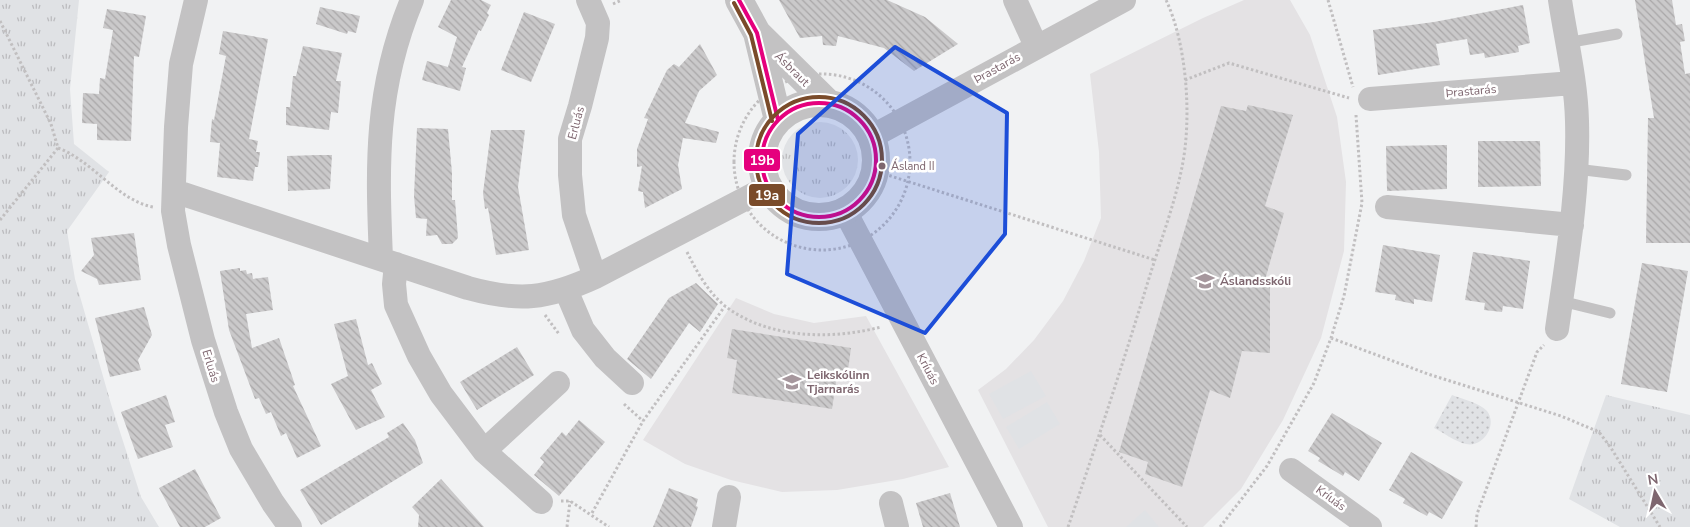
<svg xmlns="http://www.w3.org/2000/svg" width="1690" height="527" font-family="'Nunito Sans',sans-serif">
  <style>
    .built { fill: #e4e2e4 }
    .grass { fill: url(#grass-tufts) }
    .park { fill: url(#park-dots) }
    .garden { fill: #e0e2e5 }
    .building { fill: url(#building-back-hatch) }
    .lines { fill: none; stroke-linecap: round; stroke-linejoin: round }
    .path { stroke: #c1bfc0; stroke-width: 3; stroke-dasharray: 2.5 2.5; stroke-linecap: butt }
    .service { stroke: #c3c2c3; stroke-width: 11 }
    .minor { stroke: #c3c2c3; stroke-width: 24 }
    .tertiary { stroke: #c3c2c3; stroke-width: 28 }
    .bus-1-casing { stroke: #fff; stroke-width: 8 }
    .bus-2-casing { stroke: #fff; stroke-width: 8 }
    .bus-1 { stroke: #e5007d; stroke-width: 4 }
    .bus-2 { stroke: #7a4b2a; stroke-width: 4 }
    .marked { fill: #1d4ed8; fill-opacity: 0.2; stroke: #1d4ed8; stroke-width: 4; stroke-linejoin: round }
    .bus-dot { fill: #7e666f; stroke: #fff; stroke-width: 2 }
    .labels { text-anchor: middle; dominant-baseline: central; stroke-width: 5; stroke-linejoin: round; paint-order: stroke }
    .bus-label { font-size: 11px; fill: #7e666f; stroke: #fff; text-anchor: start }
    .street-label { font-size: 12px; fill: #7e666f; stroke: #fff }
    .poi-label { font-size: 12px; font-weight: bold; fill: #7e666f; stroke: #fff; text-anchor: start }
    .line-badge { stroke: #fff; stroke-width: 2 }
    .badge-label { font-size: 14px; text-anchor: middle; font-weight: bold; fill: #fff }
  </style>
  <defs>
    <pattern id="grass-tufts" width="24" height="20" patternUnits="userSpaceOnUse" patternTransform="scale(1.25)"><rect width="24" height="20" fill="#e0e2e5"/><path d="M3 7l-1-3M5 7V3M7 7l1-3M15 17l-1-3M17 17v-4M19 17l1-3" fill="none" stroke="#bbbbbe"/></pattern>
    <pattern id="park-dots" width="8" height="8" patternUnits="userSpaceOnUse" patternTransform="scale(1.25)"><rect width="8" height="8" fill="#e0e2e5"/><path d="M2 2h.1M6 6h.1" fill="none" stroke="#bbbbbe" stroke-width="1.8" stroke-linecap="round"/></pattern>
    <pattern id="building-back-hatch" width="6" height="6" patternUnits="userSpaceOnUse" patternTransform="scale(1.25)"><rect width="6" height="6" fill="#cac9ca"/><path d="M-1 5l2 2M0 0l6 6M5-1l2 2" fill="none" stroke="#a9a7a8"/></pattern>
  </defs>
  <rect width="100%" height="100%" fill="#f1f2f3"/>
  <path class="built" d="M1244,0h46l20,35 27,82 9,65 -2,69 -23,87 -38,82 -42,69 -38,38h-155l-70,-137 28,-21 28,-29 29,-39 21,-40 17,-43 -2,-66 -9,-78 113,-56z
    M736,298l38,16 40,9 52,-7 83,151 -46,12 -66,11 -55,2 -51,-12 -46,-16 -42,-24z"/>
  <path class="grass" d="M0,0h79l-9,89 4,55 35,28 -42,59 8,48 36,125 30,93 18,30h-159z
    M782 160a38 38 0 1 1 76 0a38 38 0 1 1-76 0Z
    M1606,395l84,20v112h-70l-51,-28z"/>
  <path class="park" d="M1452,395c10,4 28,8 35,16 11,14 -4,37 -21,33 -10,-2 -22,-11 -32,-16z"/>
  <path class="garden" d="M1031,371l15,25 -43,23 -14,-25z
    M1047,402l13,22 -41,25 -13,-22z
    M1145,510l14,17h-33z"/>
  <path class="building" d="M451,0h30l10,5 -4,8 2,2 -8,16 -2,-1 -17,37 4,1 -6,23 -38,-11 5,-19 21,6 9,-30 -19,-10z
    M779,0h108l38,17 33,27 -44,27 -30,-23 -46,-12 -2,10 -13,-1 -1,-9 -22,2z
    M1635,0h37l4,25 6,-1 3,17 -5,1 5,32 5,-1v170h-44l2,-125h6z
    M1523,5l7,38 -12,3 1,6 -34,6 -1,-5 -14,2 -3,-16 -31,5 4,21 -62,10 -5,-45 61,-8z
    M320,7l40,9 -4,17 -8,-2 -1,3 -31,-10z
    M107,9l39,7 -7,41 -5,-1 -3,85 -34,-1v-16l-15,-1 1,-30 16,1 1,-16 5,1 8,-49 -10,-2z
    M524,12l31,12 -24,58 -30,-12z
    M223,31l45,8 -19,100 9,2 -2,11h4l-2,15h-3l-2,14 -36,-4 3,-34 -10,-1 2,-23 2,1 12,-64 -7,-2z
    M700,44l17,31 -18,16 -14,32 34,9 -3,11 -33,-5 -5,27 4,24 -37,19 -2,-16 -5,-1 4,-25 -5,1v-18l11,-30 -4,-1 23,-48 7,-6 5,3z
    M303,46l39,7 -6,28h5l-3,32 -7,-1 -2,18 -43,-5v-18h4l3,-31h3z
    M1248,105l45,10 -28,91 19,7 -19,67 5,5v68l-28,-2 -12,47 -20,-8 -28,97 -37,-13 3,-12 -29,-10 102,-346 25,5z
    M417,128l31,1 4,44v27h3l3,38 -6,6h-10l-5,-9 -11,1 1,-17 -11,-1 -2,-22z
    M491,130h34l-7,57 11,63 -33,5 -8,-47 -3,1 -2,-16z
    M1478,141h62l1,45 -63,1z
    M1447,145v44l-60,2 -1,-45z
    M318,155h14l-2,34 -42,2 -1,-35z
    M134,233l7,47 -42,5 -2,-6 -16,-8 13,-16 -3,-17z
    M1383,245l57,10 -8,47 -18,-3v5l-19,-4 1,-5 -21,-3z
    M1473,252l57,9 -7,48 -20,-3 -1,6 -18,-2 1,-7 -20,-3z
    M1642,263l46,8 -21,121 -46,-8z
    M240,268v3l6,-1 1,4 5,-1 1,6 15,-2 5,33 -27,4 6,34 27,-10 16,47 -2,1 28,60 -24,12 -11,-25 -5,3 -10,-24 -5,2 -7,-16 -4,1 -26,-69 -9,-59z
    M696,283l22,21 -18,28 -11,-9 -38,56 -24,-20 42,-61z
    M144,307l8,28 -14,25 3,10 -31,7 -15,-59z
    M356,319l12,46 4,-2 10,21 -11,6 14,27 -29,13 -25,-46 17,-8 -14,-52z
    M732,329l119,19 -4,30 -10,-2 -5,33 -100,-16 5,-33 -10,-2z
    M517,347l17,28 -57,35 -17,-28z
    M166,395l9,27 -10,3 8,22 -35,12 -17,-47z
    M1332,413l50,30 -23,38 -14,-9 -2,4 -25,-15 2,-3 -12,-7z
    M579,420l26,22 -46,54 -25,-21 10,-13 -4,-4 22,-26 4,4z
    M403,423l12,17 8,23 -102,62 -21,-35 89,-53 -2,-4z
    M1411,452l52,30 -21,37 -13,-7 -2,4 -24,-13 2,-4 -16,-9z
    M195,469l26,49 -16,9h-25l-21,-39z
    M441,479l43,48h-66l1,-12 -7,-8z
    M669,488l29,11 -2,7 2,1 -7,20h-38z
    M950,493l10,34h-37l-7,-24z"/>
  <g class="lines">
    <path class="path" d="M1328,0l25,87
      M613,4l9,-4
      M0,21l51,103 7,24c35,13 59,52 95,59
      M734 162a88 88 0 1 1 176 0a88 88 0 1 1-176 0Z
      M1185,80l44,-17 120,35
      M875,171l280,89
      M0,220l58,-72
      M687,252c10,20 21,40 38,54 43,33 106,34 156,21
      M545,315l14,19
      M1331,338l97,36 133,42 38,16 12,16 49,79
      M624,404l19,17
      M1100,435l87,92
      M561,501h9l39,26
      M592,513l51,-92 82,-115
      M567,527l3,-26
      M1068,527c29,-84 56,-167 82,-252 11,-35 25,-72 32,-108 10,-48 5,-123 -16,-167
      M1220,527l47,-61 47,-83 17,-45 13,-42 18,-93 -6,-88
      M1476,527l1,-13 60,-162 7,-7"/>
    <path class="service" d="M1566,43l51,-9
      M1576,169l50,6
      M1561,301l49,12"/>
    <path class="minor" d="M196,0l-15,64 -5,63 -3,84 6,34 24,95 23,72 15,37 32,54 17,24
      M588,0l10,23 -1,15 -17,68 -10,33v36l4,40 21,62
      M1015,0l21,46
      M1370,99l203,-16
      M871,137l253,-137
      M174,191l294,97c51,14 79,11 127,-11l173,-90
      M1387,207l185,18
      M845,211l166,316
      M381,258c-4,-94 -6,-169 31,-258
      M396,264l-2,20 2,21 23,51 22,38 43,57 57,51
      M566,290l17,40 22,28 27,25
      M1557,329c10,-70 22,-138 20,-208 -1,-41 -11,-81 -17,-121
      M484,451l74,-68
      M1291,470l79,57
      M891,503l6,24
      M724,527l5,-30"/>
    <path class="tertiary" d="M739,0l18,33 21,87
      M758,34l71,70
      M762 160a57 57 0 1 1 114 0a57 57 0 1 1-114 0Z"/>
    <g class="bus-1-casing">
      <path id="bus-1" d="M739,0l18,33 21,87
        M762 160a57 57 0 1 1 114 0a57 57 0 1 1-114 0Z"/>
    </g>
    <g class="bus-2-casing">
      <path id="bus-2" d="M734,3l17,32 21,86
        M756 160a63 63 0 1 1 126 0a63 63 0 1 1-126 0Z"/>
    </g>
    <use href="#bus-1" class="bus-1"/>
    <use href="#bus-2" class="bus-2"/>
  </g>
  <path class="marked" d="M895,47l112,66 -2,121 -80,99 -138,-59 11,-140z"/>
  <defs>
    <g id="school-bare" transform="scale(1.5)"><path d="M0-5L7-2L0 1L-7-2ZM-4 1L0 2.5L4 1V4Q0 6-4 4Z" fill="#a6979d" stroke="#fff" stroke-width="2.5" paint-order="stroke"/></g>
  </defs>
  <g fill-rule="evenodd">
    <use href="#school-bare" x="1205" y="281"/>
    <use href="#school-bare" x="792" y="382"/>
  </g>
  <circle class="bus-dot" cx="882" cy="166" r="4.5"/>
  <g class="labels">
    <g class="bus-label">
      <text x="891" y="166">Ásland II</text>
    </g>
    <g class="street-label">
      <text transform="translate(997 68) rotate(-29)">Þrastarás</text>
      <text transform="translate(792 69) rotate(45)">Ásbraut</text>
      <text transform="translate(1471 91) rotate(-5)">Þrastarás</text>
      <text transform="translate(576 123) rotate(-75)">Erluás</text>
      <text transform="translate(211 366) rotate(73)">Erluás</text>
      <text transform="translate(928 369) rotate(62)">Kríuás</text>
      <text transform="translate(1331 498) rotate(36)">Kríuás</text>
    </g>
    <g class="poi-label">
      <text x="1220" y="281">Áslandsskóli</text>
      <text x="807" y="375">Leikskólinn<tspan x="807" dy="14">Tjarnarás</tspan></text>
    </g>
  </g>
  <g class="line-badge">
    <rect x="743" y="148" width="38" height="24" rx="5" fill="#e5007d"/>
    <rect x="748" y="183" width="38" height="24" rx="5" fill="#7a4b2a"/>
  </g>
  <g class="badge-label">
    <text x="762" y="165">19b</text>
    <text x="767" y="200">19a</text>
  </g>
  <g transform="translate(1655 492) rotate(351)" stroke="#ffffff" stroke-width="4" paint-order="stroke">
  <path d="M0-4L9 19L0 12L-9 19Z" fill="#7e666f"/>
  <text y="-8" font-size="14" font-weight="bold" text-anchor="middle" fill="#7e666f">N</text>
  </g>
</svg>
